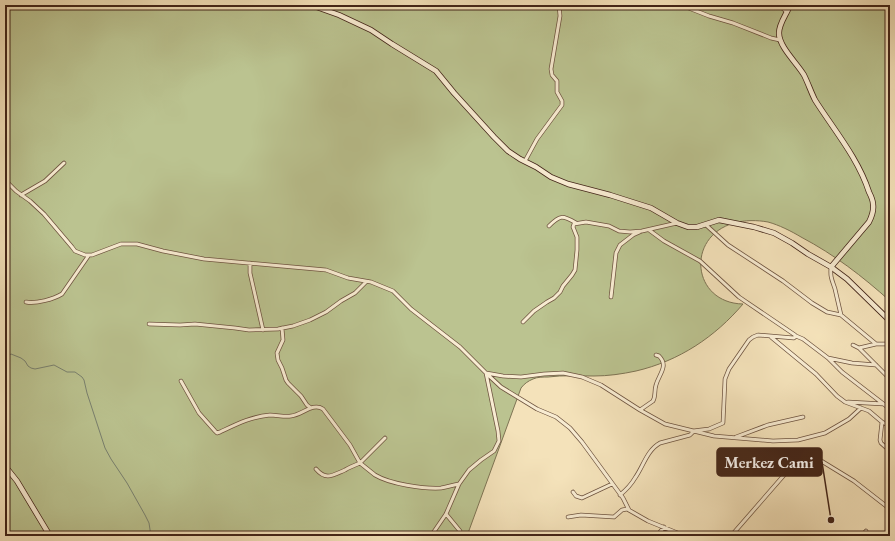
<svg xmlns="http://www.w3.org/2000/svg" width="895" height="541" font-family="'EB Garamond',serif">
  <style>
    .green { fill: #bbc390; stroke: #7e7454 }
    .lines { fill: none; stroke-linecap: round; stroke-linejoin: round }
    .stream { stroke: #798170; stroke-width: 1 }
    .street-casing { stroke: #6e5440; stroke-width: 4.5 }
    .secondary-casing { stroke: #422418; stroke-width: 6 }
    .street { stroke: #f8ecd2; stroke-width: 3 }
    .secondary { stroke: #f8ecd2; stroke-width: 4.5 }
    .leader { fill: none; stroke: #422418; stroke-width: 1.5 }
    .callout-dot { fill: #422418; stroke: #f8ecd2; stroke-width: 1.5 }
    .callout { fill: #422418; stroke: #422418; stroke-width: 1.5 }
    .callout-label { font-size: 16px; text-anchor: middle; font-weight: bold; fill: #fff }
  </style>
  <rect width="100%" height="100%" fill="#f4e2ba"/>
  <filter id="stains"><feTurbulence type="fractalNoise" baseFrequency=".005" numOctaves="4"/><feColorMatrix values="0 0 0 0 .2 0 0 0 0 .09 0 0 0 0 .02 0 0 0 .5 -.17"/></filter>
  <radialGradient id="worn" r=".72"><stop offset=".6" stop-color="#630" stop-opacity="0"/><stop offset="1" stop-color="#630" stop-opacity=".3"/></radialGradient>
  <path class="green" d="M5,5h885v296c-28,-25 -55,-46 -89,-64 -10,-6 -22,-12 -33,-15 -11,-2 -23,-2 -34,1 -49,14 -42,80 9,81 -28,33 -64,57 -107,67 -14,3 -28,5 -42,5 -16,0 -31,-1 -46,1 -5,0 -11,0 -15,2 -5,2 -9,5 -12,9l-54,148h-462z"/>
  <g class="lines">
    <path class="stream" d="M5,362l3,-6 3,-2 10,4 4,3 3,5 3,2 4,1 19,-4 13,7h8l7,5 2,3 3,13 18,55 6,11 16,24 18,32 4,8 2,13"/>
    <g class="street-casing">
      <path id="street" d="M681,5l28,11 24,7 38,15 9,2
        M779,5l8,7
        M525,161l12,-22 25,-34v-4l-5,-9v-11l-5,-6 -1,-6 9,-53 -1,-11
        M5,180l11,11 14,10 14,13 28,33 3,4 10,4h7l29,-11h16l26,7 41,8 122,11 22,8 23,4 22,9 18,18 49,38 26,26 15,14 36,22 19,8 14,11 12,14 41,56 6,12
        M21,195l24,-14 19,-18
        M706,225l22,20 55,36 29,22 15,9 14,3 35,29h14
        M549,226c11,-11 13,-11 27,-3
        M649,230l15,11 36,20 39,36 56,38v2l-1,1 -36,-3 -5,2 -4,3 -20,29 -4,10 -2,44 -14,6 -16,2
        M250,263v10l13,57
        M831,267c-1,10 1,13 4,22 2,9 4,17 6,26
        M611,297l5,-44 4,-8 13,-10 9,-4 35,-8
        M26,302c10,2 28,-3 36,-8l27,-39
        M523,322l11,-11 13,-9 7,-4 6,-6 3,-6 9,-11 3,-5 2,-20v-13l-4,-10 1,-3 12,-2 23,4 10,5 11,1 12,-1
        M149,324l31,1 15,-1 40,4 14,2 29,-1 15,-3 17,-6 16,-8 15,-11 14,-8 11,-11
        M282,328l1,12 -6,13 1,7 4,8 4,12 2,3 13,13 6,9 4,3
        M796,336l7,3 25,19 14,14 48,37
        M771,337l45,37 21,22 8,6 24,9 13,11 8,4
        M853,345l6,3 31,31
        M859,348l17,-4
        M828,358l24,5 24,2
        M486,373l17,3 18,1 23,-3 19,-1 19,4 19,8 39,25 25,14 49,12 59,5 25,-1 27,-7 24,-14 12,-11
        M181,381l18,32 16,18 2,2 3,-1c17,-8 30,-15 50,-17 7,0 14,2 21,1 11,-1 22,-14 32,-7l27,36 10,18 25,-25
        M848,402l36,2
        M640,410l13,-9c3,-5 1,-10 3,-16 3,-11 13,-19 3,-29l-3,-1
        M882,422l-2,18 1,3 9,8
        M736,437l32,-12 35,-8
        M316,469c10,12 17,6 29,1 5,-3 10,-5 15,-7 5,4 10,8 15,12 15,9 48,14 66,13 6,-1 12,-3 18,-4
        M573,492l3,4 6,2 30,-14
        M620,495c6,-5 11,-10 15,-17 8,-11 12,-28 25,-35l30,-8 3,-3
        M446,514l14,17v5
        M568,517l13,-2 33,2 8,-7 5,-1 21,12 37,15
        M431,536l15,-22 13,-30 10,-14 12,-10 13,-9 5,-10 -1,-10 -12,-58
        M657,536l7,-9
        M731,536l74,-85 49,30 36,28
        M862,536l4,-5"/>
    </g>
    <g class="secondary-casing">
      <path id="secondary" d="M311,5l28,10 32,15 21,14 44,27 18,22 40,44 14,14 12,8 16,8 15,10 17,7 42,11 41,13 26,15 11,4h9l22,-7 35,7 20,6 18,10 16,11 23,13 16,12 43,42
        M790,5c-3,9 -11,18 -11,28 0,14 18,30 25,42 4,8 7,17 11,25 19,30 43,58 54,92 2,4 4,8 4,12 1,6 -1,12 -4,18l-38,45
        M5,466l12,15 33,55"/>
    </g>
    <use href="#street" class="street"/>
    <use href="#secondary" class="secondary"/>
  </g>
  <path class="leader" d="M831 520L822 462"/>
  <circle class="callout-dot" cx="831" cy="520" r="4"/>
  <rect class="callout" x="717" y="448" width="105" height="28" rx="4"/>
  <g class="callout-label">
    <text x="769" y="468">Merkez Cami</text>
  </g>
  <rect width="895" height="541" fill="none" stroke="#f4e2ba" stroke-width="20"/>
  <rect x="6" y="6" width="883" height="529" fill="none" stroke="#422418" stroke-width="2"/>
  <rect x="10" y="10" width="875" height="521" fill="none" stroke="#422418"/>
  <rect width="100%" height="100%" filter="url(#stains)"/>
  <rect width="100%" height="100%" fill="url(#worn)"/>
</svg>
